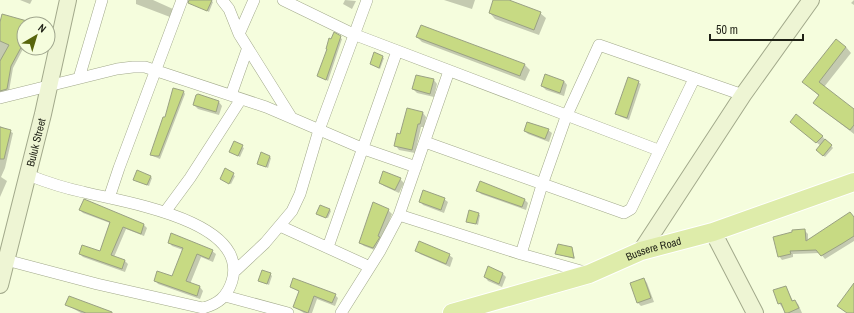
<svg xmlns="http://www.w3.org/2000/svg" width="854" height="313" font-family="'Archivo Narrow',sans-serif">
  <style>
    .shadow { fill: #0003 }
    .building { fill: #c7da83; stroke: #9aa183 }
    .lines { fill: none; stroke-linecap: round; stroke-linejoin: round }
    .street-casing { stroke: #a2a98b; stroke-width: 12 }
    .secondary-casing { stroke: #a2a98b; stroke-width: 18 }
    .primary-casing { stroke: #fff; stroke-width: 20 }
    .street { stroke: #fff; stroke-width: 11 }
    .secondary { stroke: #eef5d4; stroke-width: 16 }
    .primary { stroke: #deecaa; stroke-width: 18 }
    .labels { text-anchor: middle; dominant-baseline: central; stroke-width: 3.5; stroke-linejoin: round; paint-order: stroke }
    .street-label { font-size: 11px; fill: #1f2116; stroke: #f5fddd }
  </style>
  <rect width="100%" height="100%" fill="#f5fddd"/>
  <path class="shadow" d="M20,0h12l-2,4z
    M136,0h17l20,9 -3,8 -34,-13z
    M200,0h10l3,2 -4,10 -10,-5z
    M345,0l11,1 -4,8 -9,-5z
    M444,0h31l-3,9z
    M495,0h11l34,13 6,5 -7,17 -44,-16 -5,-6z
    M854,0v5l-3,-2z
    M3,15l26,8 -5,1v9l-3,6 3,2v6l-11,21 -4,23 -9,3v-71z
    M334,34l8,5 -14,42 -10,-5z
    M417,37l107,27 6,6 -5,11 -103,-39z
    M846,47l5,6 -27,34 30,23v24l-34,-26 -1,-12 -15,-14z
    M382,57l2,1 -4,11 -9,-5z
    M417,76l17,4 3,4 -3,13 -17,-4 -4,-4z
    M564,81l3,4 -3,11 -18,-6 -4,-4z
    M638,82l3,2 -12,36 -10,-4 -2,-2z
    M184,92l1,2 -25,65 -7,-3 -2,-2z
    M219,102l3,4 -3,9 -21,-6 -4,-4z
    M408,109l15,4 3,4 -2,10h-3l-6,26 -16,-3 -3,-4 5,-11z
    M528,122l20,8 4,3 -3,9 -21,-8 -3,-3z
    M794,125l28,11 11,12 -8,9 -8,-7 4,-4z
    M0,126l13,7 -8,35 -4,9 6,4 -7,16z
    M235,143l9,5 -4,9 -9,-5z
    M270,157l1,1 -3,10 -10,-4z
    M225,170l10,6 -4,8 -9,-4z
    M151,177l1,1 -3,8 -13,-5z
    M400,179l4,4 -5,10 -15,-7 -4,-3z
    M477,190l48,10 3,3 -2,7 -45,-16z
    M444,199l4,3 -4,11 -21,-8 -3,-4z
    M84,201l60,24 3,3 -3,8 -18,-7 -12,28 11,4 3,3 -3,8 -42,-15 -3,-3 20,-2 10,-29 -27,-10 -3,-3z
    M329,209l2,2 -3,7 -9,-3z
    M388,210l4,4 -15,37 -13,-5 -4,-3z
    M478,214l2,1 -2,10 -10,-4z
    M854,217v24l-29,18 -5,-6 -27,1v3l-11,3 -3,-4 25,-26 4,4v6z
    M169,242l43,9 4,3 -3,8 -12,-5 -11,27 10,3 3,4 -3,8 -42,-15 -3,-4 18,-3 10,-27 -11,-4z
    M572,248l3,11 -19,-5z
    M416,250l33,5 4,3 -3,9 -30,-13z
    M270,274l2,2 -3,9 -10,-4z
    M503,274l3,3 -4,10 -14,-6 -3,-4z
    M644,279l3,4 7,19 -13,4 -3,-3z
    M291,287l44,8 3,3 -3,8 -18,-7 -5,14h-8l-10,-6 6,-15z
    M786,287l7,14 5,3 4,9h-16l-7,-10z
    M67,305l45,8h-31z"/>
  <path class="building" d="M189,0h23l-5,11 -19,-8z
    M493,0h16l32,12 -7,18 -45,-17z
    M2,14l25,7 -1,3h-2l-5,13 5,5 -13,24 -4,23 -7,2v-30l9,-16 -9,-4v-19z
    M421,25l104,39 -4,9 -1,3 -104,-39z
    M334,32l7,4 -15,44 -9,-4 10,-27h-1l3,-11 2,1z
    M836,39l10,8 -27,35 35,27v16l-4,5 -37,-27 6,-8 -17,-13z
    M374,52l9,4 -4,12 -9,-4z
    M545,74l19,7 -4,12 -19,-7z
    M416,75l18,4 -4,15 -18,-5z
    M628,77l11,4 -12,37 -12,-4z
    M173,88l11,3 -25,65h-4l-5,-1 13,-38h2z
    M198,94l21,7 -3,11 -23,-7 3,-10z
    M407,108l16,4 -3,12h-2l-6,26 -18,-4 3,-13 3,1z
    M796,114l27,22 -7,7 -26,-21z
    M527,122l22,7 -4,10 -21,-8z
    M0,127l11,3 -7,29h-4z
    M825,139l7,6 -9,11 -7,-6z
    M234,141l9,4 -5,11 -9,-4z
    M261,152l9,4 -4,11 -9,-3z
    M225,168l9,5 -5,11 -9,-5z
    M137,170l14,6 -4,9 -14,-5z
    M383,171l18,7 -6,12 -16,-7z
    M480,181l45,18 -3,8 -46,-16z
    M423,190l22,8 -4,12 -22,-8z
    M84,199l60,25 -3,10 -18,-7 -12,28 14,5 -3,9 -43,-15 3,-9 18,6 10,-29 -31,-12z
    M373,202l16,7 -11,27 2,1 -7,11 -14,-5z
    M320,205l10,4 -4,9 -10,-4z
    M469,210l10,3 -3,11 -10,-2z
    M850,212l4,5v19l-11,7 -22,13 -5,-6 -26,1 1,3 -13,3 -5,-20 19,-5v-2l13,-1 1,12z
    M171,233l42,17 -4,9 -12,-5 -11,27 14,5 -3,10 -43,-15 3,-10 15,5 11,-28 -15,-5z
    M419,241l31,13 -4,10 -31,-13z
    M558,244l14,3 2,11 -19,-4z
    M488,266l15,7 -4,11 -15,-7z
    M262,270l9,3 -4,11 -9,-3z
    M293,278l43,16 -4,9 -18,-7 -6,17 -15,-6 6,-16 -9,-4z
    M644,278l7,20 -14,5 -7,-20z
    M854,283v30h-7l-10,-7z
    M786,286l6,15 3,-1 4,8 -11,5h-3l-4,-10 -3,1 -5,-14z
    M69,296l43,16v1h-26l-21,-8z"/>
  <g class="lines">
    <g class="street-casing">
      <path id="street" d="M222,0l7,9 10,25
        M254,0l-15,34 52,83
        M283,0l70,34 305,116
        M79,78l23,-78
        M231,95l16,-45
        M0,98l117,-29 16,-2h12l121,40 98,42 52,18
        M425,142l199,71 7,-4 63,-130
        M109,198l10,-30 63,-168
        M165,212l25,-34 51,-79
        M399,215l122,39 67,19
        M280,226l90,41
        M328,247l69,-196
        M521,254l21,-69 24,-68 33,-72 144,50
        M6,260l91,24 106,24c15,-4 24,-11 29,-27 18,-61 -110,-79 -149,-89 -19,-4 -37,-10 -55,-17
        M234,272l31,-29 27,-32 8,-17 19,-64 48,-130
        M225,296l63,17
        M341,313l39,-62 19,-36 50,-144"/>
    </g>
    <g class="secondary-casing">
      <g id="secondary">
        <path d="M713,232l42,81"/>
        <path d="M641,251l102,-156 68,-95"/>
        <path id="s1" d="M0,285l43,-171 25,-114"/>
      </g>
    </g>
    <g class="primary-casing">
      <g id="primary">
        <path id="s2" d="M452,313l137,-39 52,-23 72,-19 141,-50"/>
      </g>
    </g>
    <use href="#street" class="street"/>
    <use href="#secondary" class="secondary"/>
    <use href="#primary" class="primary"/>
  </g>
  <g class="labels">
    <g class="street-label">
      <text stroke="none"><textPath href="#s1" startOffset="147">Buluk Street</textPath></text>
      <text stroke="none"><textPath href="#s2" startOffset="212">Bussere Road</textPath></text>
    </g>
  </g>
  <g transform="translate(36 36) rotate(38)"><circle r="19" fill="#f5fddd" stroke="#9fa58d"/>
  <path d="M0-3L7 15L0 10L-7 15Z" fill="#57650b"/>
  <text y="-6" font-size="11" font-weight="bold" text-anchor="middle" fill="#1f2116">N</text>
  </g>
  <path d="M710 34v6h93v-6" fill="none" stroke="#1f2116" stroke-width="2"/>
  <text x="716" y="34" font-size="12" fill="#1f2116" stroke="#f5fddd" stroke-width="3" paint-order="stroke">50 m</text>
</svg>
